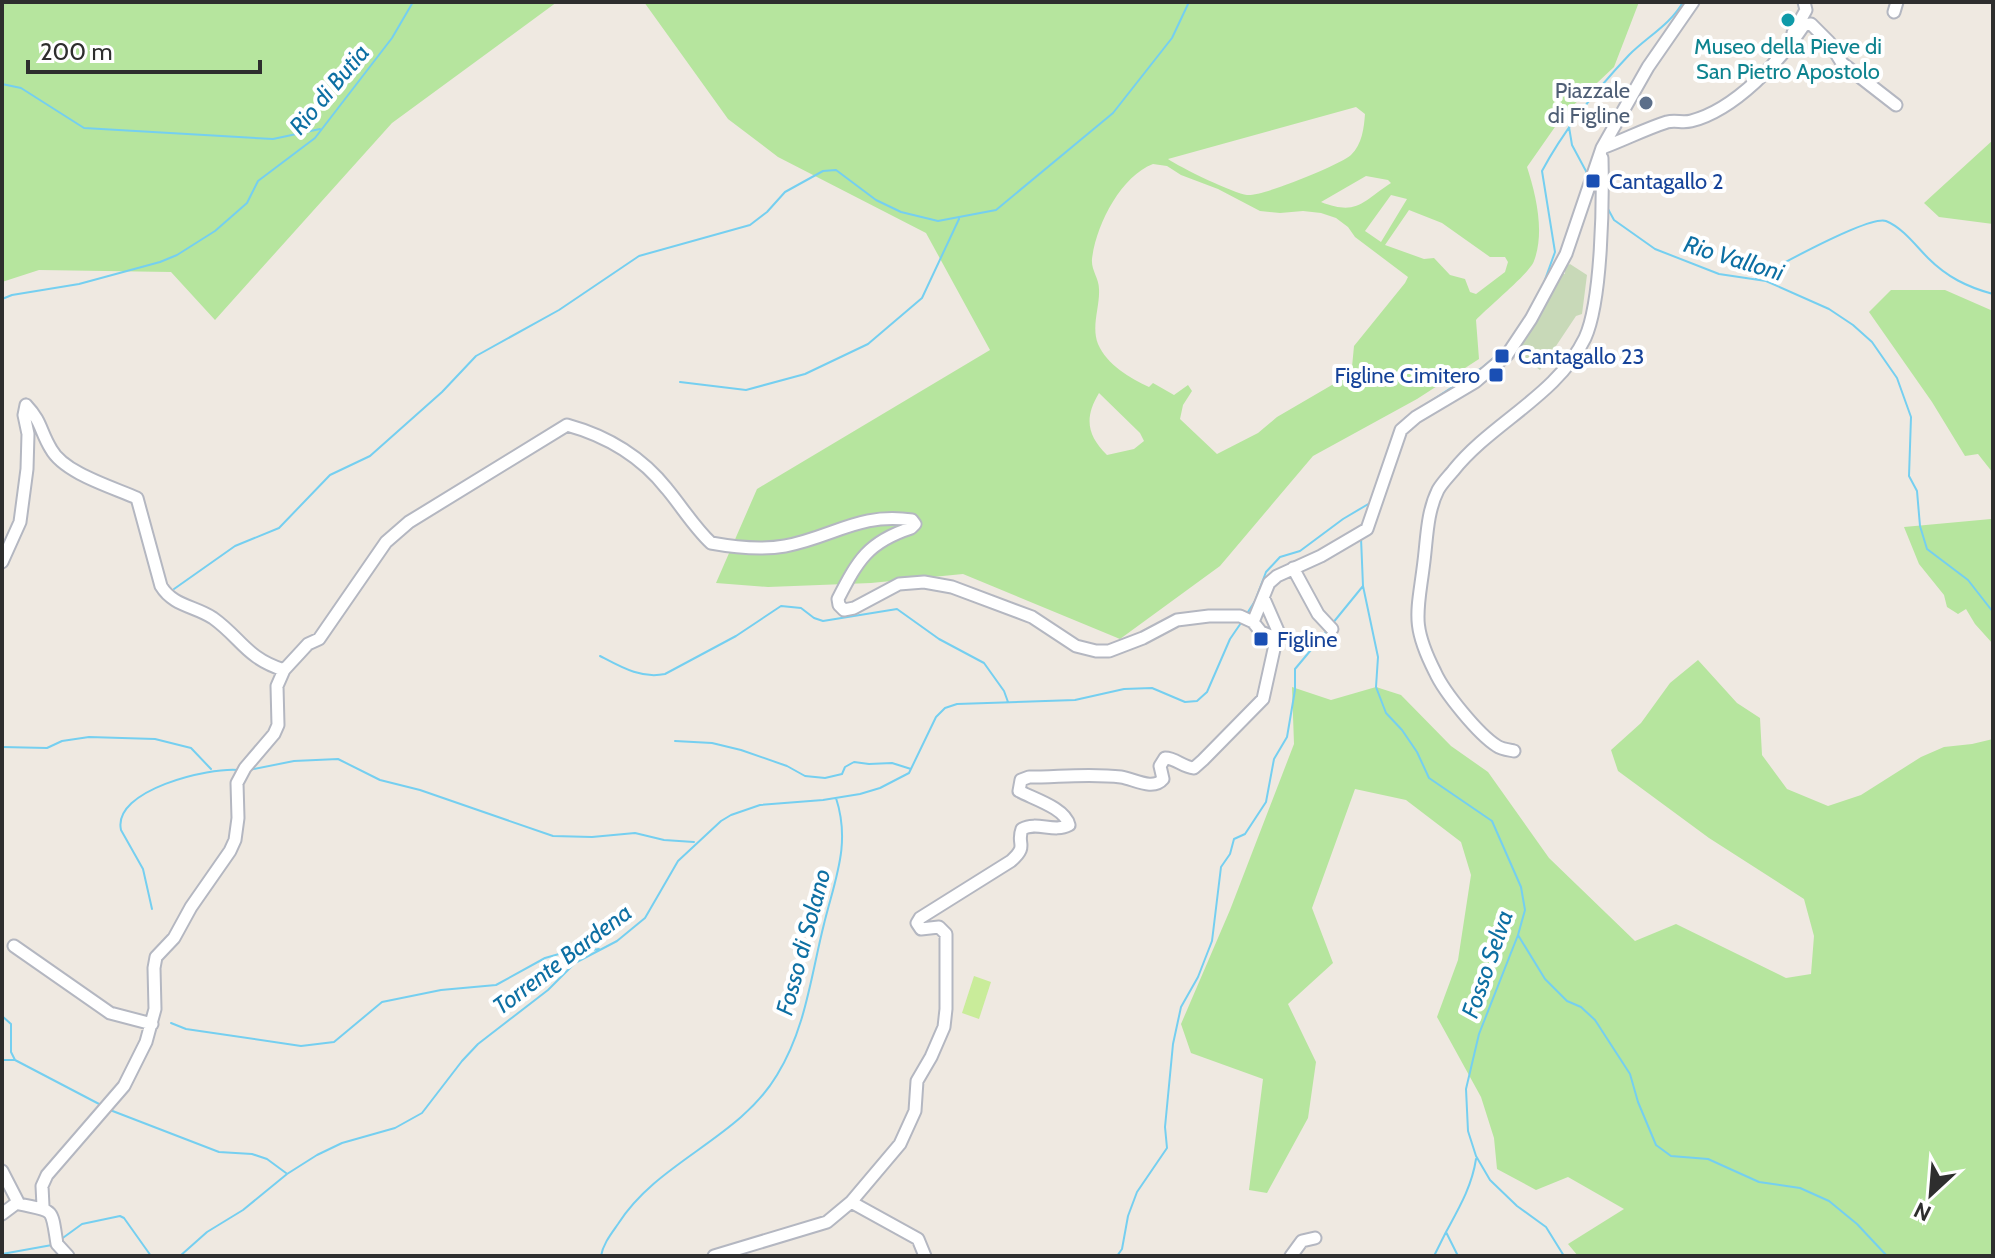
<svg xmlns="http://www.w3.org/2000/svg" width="1995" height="1258" font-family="Cabin,sans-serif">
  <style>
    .green { fill: #b6e59e; fill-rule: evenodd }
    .cemetery { fill: #c8d9b8 }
    .pitch { fill: #c9ec9a }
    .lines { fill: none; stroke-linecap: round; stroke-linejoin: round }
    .stream { stroke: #75cff0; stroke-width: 2 }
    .minor-casing { stroke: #b4b7c1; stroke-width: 15 }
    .minor { stroke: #fff; stroke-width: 11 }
    .culture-dot { fill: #0f9aa8; stroke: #fff; stroke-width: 3 }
    .service-dot { fill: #5c6f8a; stroke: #fff; stroke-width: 3 }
    .transit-dot { fill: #1a4fb4; stroke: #fff; stroke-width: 3 }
    .labels { text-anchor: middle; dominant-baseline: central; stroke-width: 8; stroke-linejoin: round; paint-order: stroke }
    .culture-label { font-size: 22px; fill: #0d838f; stroke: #fff }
    .service-label { font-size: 22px; fill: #4e5e75; stroke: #fff; text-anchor: end }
    .transit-label { font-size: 22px; fill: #164399; stroke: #fff; text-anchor: start }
    .water-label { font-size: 24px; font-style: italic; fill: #0d6fa3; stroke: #fff }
  </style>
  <rect width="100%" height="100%" fill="#efe9e1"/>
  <path class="green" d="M2,2h555l-165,121 -177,197 -44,-48 -132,-2 -37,12z
    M644,2h995l-25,65 -50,47 -37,53c9,28 18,65 7,94 -4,12 -47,47 -58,59l3,39 -62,40 -104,57 -93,110 -100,73 -157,-65 -92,9 -103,4 -52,-4 41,-94 233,-139 -64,-117 -148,-76 -50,-38zM1356,107l9,7c-1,14 -3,30 -14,41 -11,10 -90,42 -104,40 -12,-1 -68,-28 -79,-36zM1153,164l14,2 14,9 37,14 42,22 20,2 23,-2 18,2 15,5 12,9 7,10 53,40 -3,6 -51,63 -2,21 -15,15 -60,35 -19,16 -41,21 -37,-35 3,-14 9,-14 -4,-6 -14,10 -21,-12 -4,4c-19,-9 -42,-22 -51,-43 -7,-18 2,-37 1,-55 0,-11 -8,-19 -7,-30 4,-34 29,-83 61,-95zM1366,176l22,4 3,3c-29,19 -34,33 -70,19zM1391,195l16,4 -26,43 -16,-11zM1409,210l33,13 48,34h15l3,5 -3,10 -29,22 -6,-2 -5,-13 -15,-4 -16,-17 -10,1 -39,-14zM1099,393l41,40 4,8 -10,8 -27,6c-20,-20 -23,-37 -8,-62z
    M1993,140v84l-54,-7 -15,-14z
    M1891,290h54l48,21v162l-15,-19 -13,2 -33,-54 -63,-90z
    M1993,515v129l-18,-20 -9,-15 -8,5 -11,-7 -3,-12 -25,-31 -15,-37 87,-8z
    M1698,660l39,43 23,15 2,37 25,34 41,17 33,-11 60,-38 23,-10 28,-3 21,-5v517h-415l-10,-12 56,-35 -56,-32 -32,13 -39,-21 -3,-31 -13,-41 -44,-80 21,-57 13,-85 -10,-33 -55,-42 -51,-11 -43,119 21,55 -45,41 28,58 -8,56 -41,75 -18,-3 14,-111 -72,-26 -10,-29 49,-114 64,-166 -2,-57 39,13 45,-13 25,8 50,51 37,26 61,86 86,83 41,-17 110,54 25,-4 3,-38 -10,-37 -95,-61 -91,-67 -7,-21 30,-27 29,-40z"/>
  <path class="cemetery" d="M1570,264l17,11 -5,39 -6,2 -36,54 -26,-19 47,-78 4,1v-7z"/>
  <path class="pitch" d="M974,976l17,6 -12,37 -17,-6z"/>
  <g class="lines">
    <path class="stream" d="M2,84l19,4 63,40 189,11 47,-10
      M1569,127l3,18 15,28
      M1608,209l6,11 41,29 64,25 47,7 63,28 24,16 19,17 25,36 14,39 -2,59 8,15 3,35 7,23 41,31 25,32
      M1756,278c20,-11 114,-63 130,-57 17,7 30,25 42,37 19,19 39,29 65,36
      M1542,288l13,-36 -13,-81c23,-43 54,-81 87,-116 18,-18 42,-31 54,-53
      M2,299l10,-4 67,-11 81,-22 17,-7 38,-24 32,-28 11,-22 57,-43 77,-100 21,-36
      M680,382l66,8 59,-16 63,-30 54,-46 37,-79
      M1401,424l4,-6 78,-51 22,-19
      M1389,449l5,-17
      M1361,538l2,48 15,71 -2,30 10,26 16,17 15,22 12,26 63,43 29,66 4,23 -7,25 -39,99 -13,55 2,42 8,25 14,24 27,26 29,21 18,29
      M174,589l61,-43 44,-18 51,-53 40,-19 72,-64 34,-36 83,-46 80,-54 111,-31 17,-13 18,-20 38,-21 13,-1 40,30 25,12 37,9 58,-11 117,-97 59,-75 17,-36
      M1246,615l9,-14 11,-29 14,-15 20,-6 43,-32 27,-16
      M1332,624l31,-38
      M600,656c21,11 41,23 65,18l71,-38 45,-30 20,2 13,10 9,3 74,-12 42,30 45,24 20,28 4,11
      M675,741l37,2 29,7 46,16 18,10 20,2 17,-4 3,-7 9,-5 15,2 23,-1 19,6
      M2,747l45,1 15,-7 27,-4 66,2 36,9 20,21
      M249,770l45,-9 44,-2 42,21 40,10 133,46 39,1 43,-4 29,7 30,2
      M152,909l-9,-40 -22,-39c-9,-40 88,-63 118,-60
      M1518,935l27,44 22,22 14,6 14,13 35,54 8,28 18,43 15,11 37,3 51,23 41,6 29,13 28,23 30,32
      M2,1016l9,8v28l4,8
      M171,1023l15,6 115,17 33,-4 48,-40 59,-12 55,-5 49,-27 28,-8 8,2 18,-3
      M2,1060h13l86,45
      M110,1110l109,42 33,2 15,5 19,14
      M60,1240l22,-16 38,-8 4,2 27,38
      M2,1254l50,-9
      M180,1256l27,-24 36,-22 44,-36 30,-19 25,-12 53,-15 27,-15 40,-52 16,-17 70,-54 27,-27 42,-22 28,-23 33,-57 43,-40 10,-6 29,-10 63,-5 37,-6 20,-6 29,-15 27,-56 9,-9 12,-4 118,-4 49,-11 28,-1 33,14 12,-1 10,-9 23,-53 13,-19
      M601,1256c2,-12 10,-22 17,-32 40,-63 121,-85 159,-149 29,-47 34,-100 47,-151 11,-45 27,-80 12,-126
      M1117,1256l5,-7 6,-33 9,-24 30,-44 -2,-21 8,-83 8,-37 17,-30 14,-36 9,-74 9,-13 4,-15 11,-5 21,-32 8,-43 13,-22 8,-47v-21l31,-37
      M1434,1256l12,-24
      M1458,1256l-12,-24c13,-24 26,-46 30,-73"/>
    <g class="minor-casing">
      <path id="minor" d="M1894,12l3,-10
        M1793,33l13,-23 -2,-8
        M1602,148c22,-8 43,-19 65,-26 8,-2 16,1 24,-1 44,-11 89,-60 113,-96l7,-1 18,18 13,21 54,42
        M26,405c16,17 14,26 25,44 13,24 61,38 86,49l24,88c12,20 34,20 52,32 28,20 33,40 71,52
        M2,562l18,-40 7,-53 1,-35 -4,-19 2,-10
        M1293,568l25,46 14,15
        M1253,622l16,-39 8,-7 44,-20 46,-27 34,-99 15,-13 59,-35 32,-27 24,-36 35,-65 36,-106 46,-81 45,-65
        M1514,751c-5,-1 -13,-2 -17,-5 -19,-12 -53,-54 -62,-74 -25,-49 -17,-60 -11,-111 3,-24 3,-49 14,-71 4,-7 10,-13 15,-19 39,-49 104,-75 132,-133 17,-37 18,-137 17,-180
        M14,946l96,67 42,11
        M2,1171l17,33c36,8 32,2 38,40l11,12
        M851,1202l67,37 7,17
        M43,1206l-1,-20 5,-11 77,-89 22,-44 9,-33 -1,-41 2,-11 18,-19 17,-31 39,-56 5,-11 3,-22 -1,-35 8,-15 29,-34 4,-9 -1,-39 7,-16 24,-26 11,-5 67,-97 23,-20 158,-97c40,11 74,31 100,64 15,18 27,38 44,54 22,4 52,7 74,3 48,-9 75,-34 127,-26l3,4 -4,4c-43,14 -53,32 -73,71l1,6 5,5 10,-2 45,-24 25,-2 28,5 80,30 44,29 20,5h13l34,-13 34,-18 32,-4h31l13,6 8,10 15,6
        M2,1214l16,-12
        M714,1256l113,-34 24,-20 49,-58 15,-33 2,-30 14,-24 13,-30 2,-18v-75l-7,-7 -18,2 -4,-6 3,-5 91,-57c18,-16 5,-16 11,-32 15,-8 32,4 47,-4 -4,-17 -35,-26 -50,-34l2,-11 8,-3c29,0 62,-4 92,0 13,2 32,14 42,2l-3,-13 5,-8c11,0 17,9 29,10l9,-8 60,-61 15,-68 -14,-32
        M1291,1256l11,-15 13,-3"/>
    </g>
    <use href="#minor" class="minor"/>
  </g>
  <circle class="culture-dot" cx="1788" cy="20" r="8"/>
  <circle class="service-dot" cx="1646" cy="103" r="8"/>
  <g class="transit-dot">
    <rect x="1585" y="173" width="16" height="16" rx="4"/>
    <rect x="1494" y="348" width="16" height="16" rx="4"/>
    <rect x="1488" y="367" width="16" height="16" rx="4"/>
    <rect x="1253" y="631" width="16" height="16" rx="4"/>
  </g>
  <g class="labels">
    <g class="culture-label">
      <text x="1788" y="46">Museo della Pieve di<tspan x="1788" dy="25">San Pietro Apostolo</tspan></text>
    </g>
    <g class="service-label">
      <text x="1630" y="90">Piazzale<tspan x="1630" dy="25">di Figline</tspan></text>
    </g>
    <g class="transit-label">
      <text x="1609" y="181">Cantagallo 2</text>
      <text x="1518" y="356">Cantagallo 23</text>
      <text x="1480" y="375" text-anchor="end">Figline Cimitero</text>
      <text x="1277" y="639">Figline</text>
    </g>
    <g class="water-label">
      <text transform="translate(329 89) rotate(-50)">Rio di Butia</text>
      <text transform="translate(1734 258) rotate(17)">Rio Valloni</text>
      <text transform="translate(803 942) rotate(-75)">Fosso di Solano</text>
      <text transform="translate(562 959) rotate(-37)">Torrente Bardena</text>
      <text transform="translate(1487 964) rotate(-71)">Fosso Selva</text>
    </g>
  </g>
  <rect width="1995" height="1258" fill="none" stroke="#2e2e2e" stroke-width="8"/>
  <g transform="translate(1931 1194) rotate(206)" stroke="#ffffff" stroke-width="6" paint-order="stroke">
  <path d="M0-6L14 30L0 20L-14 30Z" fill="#2e2e2e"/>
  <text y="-12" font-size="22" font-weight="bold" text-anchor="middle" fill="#2e2e2e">N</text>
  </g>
  <path d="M28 60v12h232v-12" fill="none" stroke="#2e2e2e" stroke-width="4"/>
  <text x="40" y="60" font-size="24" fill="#2e2e2e" stroke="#ffffff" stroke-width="6" paint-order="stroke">200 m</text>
</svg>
